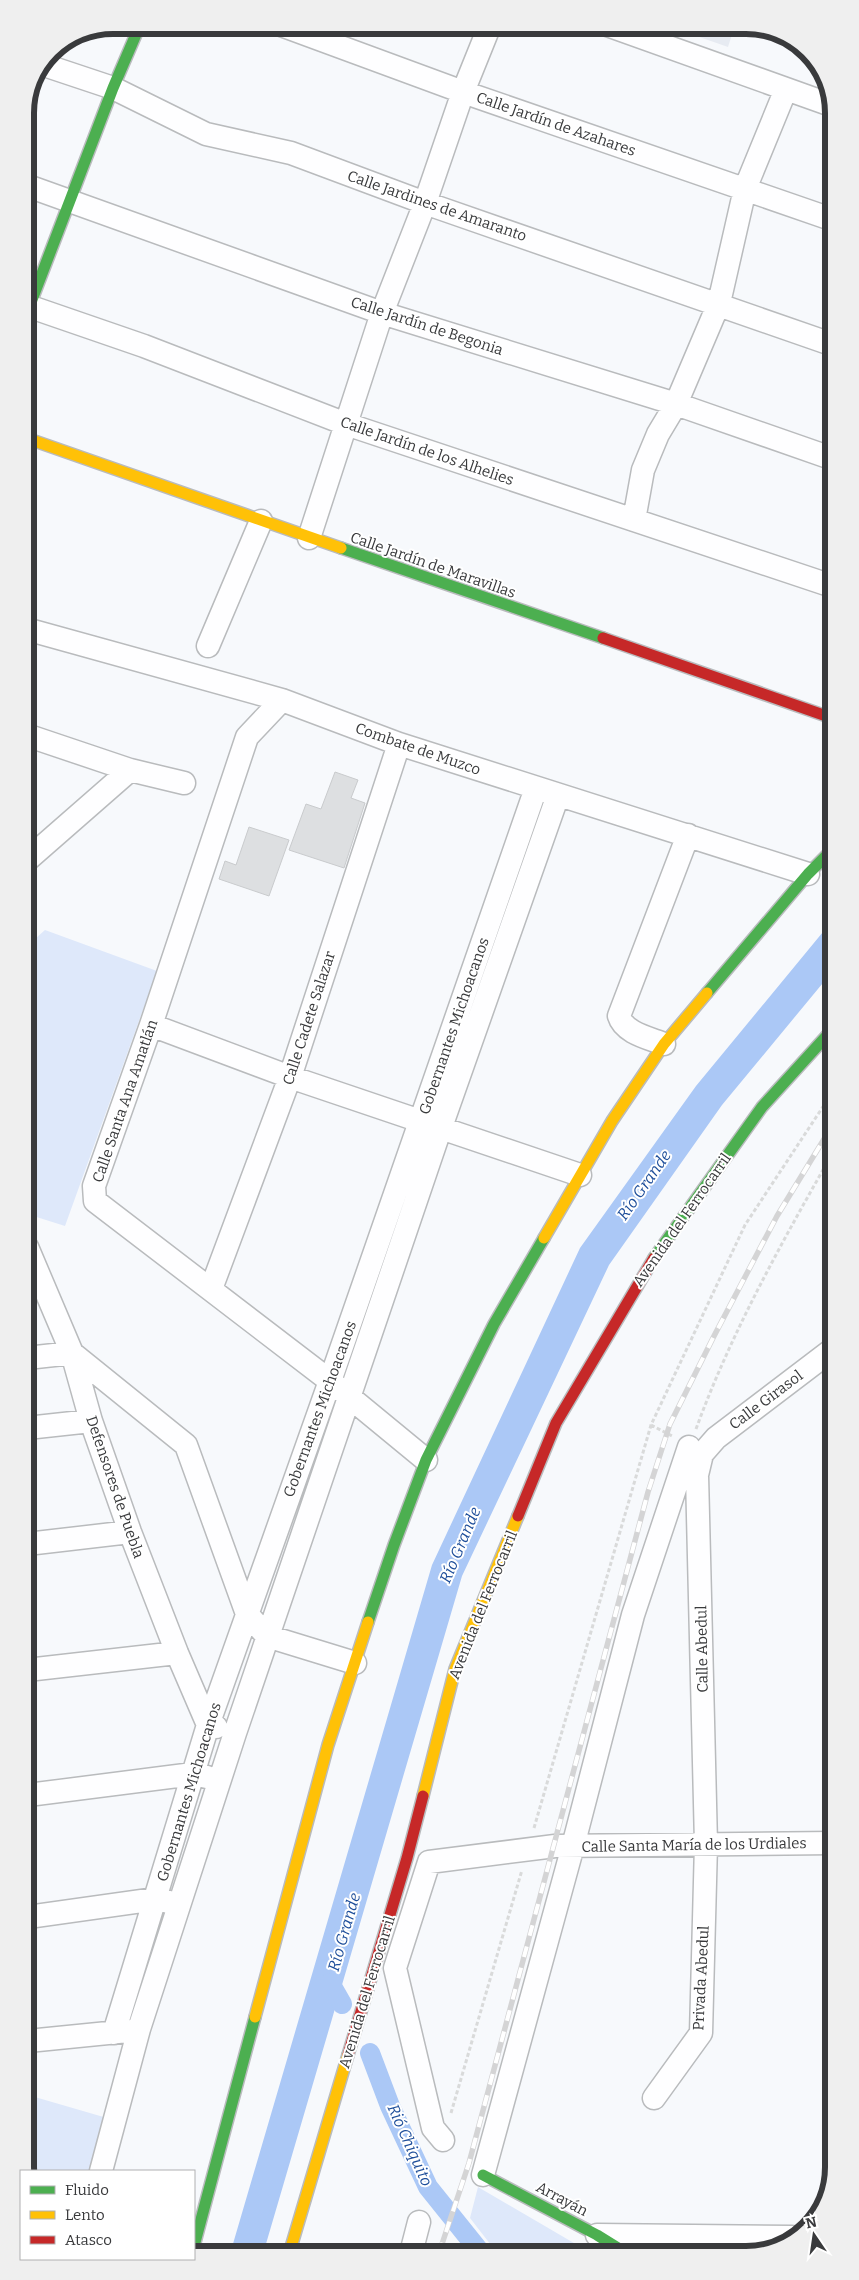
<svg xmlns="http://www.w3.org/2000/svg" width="859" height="2280" font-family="Bitter,serif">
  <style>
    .built { fill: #e7ebf2 }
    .green { fill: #dee8fa }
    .water { fill: #abc8f6 }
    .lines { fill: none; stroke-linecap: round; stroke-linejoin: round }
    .canal { stroke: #abc8f6; stroke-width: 20 }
    .building { fill: #dddfe1; stroke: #c9cbcd }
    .street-casing { stroke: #b9bbbd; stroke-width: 25 }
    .fast-casing { stroke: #b9bbbd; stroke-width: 14 }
    .slow-casing { stroke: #b9bbbd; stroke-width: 14 }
    .jam-casing { stroke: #b9bbbd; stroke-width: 14 }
    .path { stroke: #d9dada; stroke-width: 3; stroke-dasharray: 4 2.5; stroke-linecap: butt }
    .street { stroke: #fefeff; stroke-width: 22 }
    .fast { stroke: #4caf50; stroke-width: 11 }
    .slow { stroke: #ffc107; stroke-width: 11 }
    .jam { stroke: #c62828; stroke-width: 11 }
    .rail-casing { stroke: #d4d4d5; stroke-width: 5.5 }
    .rail { stroke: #fff; stroke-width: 4; stroke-dasharray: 11; stroke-linecap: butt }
    .labels { text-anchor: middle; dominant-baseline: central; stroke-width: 4; stroke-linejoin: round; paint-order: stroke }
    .street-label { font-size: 15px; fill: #393a3c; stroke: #fff }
    .water-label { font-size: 16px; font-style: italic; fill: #1e4e9a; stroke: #fff }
    .rim { fill: none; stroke: #393a3c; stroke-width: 6 }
  </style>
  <rect width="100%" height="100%" fill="#f7f9fc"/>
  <path class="built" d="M665,25h70l-7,22z"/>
  <path class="green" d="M45,930l112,41 -92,255 -38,-12 -1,-267z
    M28,2095l79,23 -15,53h-64z
    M478,2187l113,66h-90l-7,-4 -24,-31z"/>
  <path class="water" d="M832,921v51l-110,133 -113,160 -147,311 -199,678h-33l202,-689 148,-317 116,-162z"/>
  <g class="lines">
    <path class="canal" d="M330,1983l12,21
      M370,2053l20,53 38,81 53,66"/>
  </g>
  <path class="building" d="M335,772l23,8 -7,18 14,5 -21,65 -55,-18 17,-46 15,5z
    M249,827l40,13 -20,56 -50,-17 6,-18 11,4z"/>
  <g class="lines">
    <g class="street-casing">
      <path id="street" d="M281,25l182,67 368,127
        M607,25l224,80
        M44,65l69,23 93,46 85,19 134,50 406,141
        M25,185l357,128 294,91 155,54
        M25,305l119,41 202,78 486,162
        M634,520l9,-50 15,-36 18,-30 43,-101 26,-114 41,-100
        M309,538l73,-225 43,-110 38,-111 27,-67
        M26,629l256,71 117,44 409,130
        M208,646l53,-125
        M282,700l-35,37 -96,288 -57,161 1,15 235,180 96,79
        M26,735l104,35 54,13
        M26,861l104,-91
        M151,1025l139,52 290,98
        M664,1044c-15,-6 -40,-11 -45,-28l69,-181
        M27,1247l45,106 19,68 39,111 47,121 31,72 8,2
        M211,1289l79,-212 109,-333
        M72,1353l114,92 61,169 20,22 88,27
        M27,1358l45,-5
        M27,1428l64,-7
        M27,1544l103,-12
        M27,1670l150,-17
        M28,1795l165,-21 14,3
        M28,1917l128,-18 13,3
        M114,2033l94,-308 122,-344 206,-593
        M28,2041l100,-10
        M654,2098l47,-65 5,-189 -9,-369 5,-21 14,-16 117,-89
        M443,2140l-10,-12 -38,-160 34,-106 126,-16 279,-3
        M101,2171l38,-142 96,-296 206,-606 117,-332
        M483,2175l90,-329 60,-231 56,-168
        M597,2235l195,2
        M411,2253l8,-31"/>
    </g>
    <g class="fast-casing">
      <path id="fast" d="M25,318l88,-230 27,-63
        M341,548l262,90
        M707,993l101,-119 24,-24
        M654,1258l108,-151 70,-77
        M368,1622l26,-77 32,-85 68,-136 50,-86
        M483,2175l114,60 29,18
        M194,2246l61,-229"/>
    </g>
    <g class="slow-casing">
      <path id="slow" d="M26,438l315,110
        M544,1238l68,-117 52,-77 43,-51
        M423,1796l32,-127 63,-153
        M255,2017l73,-272 40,-123
        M289,2254l59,-199"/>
    </g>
    <g class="jam-casing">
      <path id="jam" d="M603,638l229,80
        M518,1516l38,-93 98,-165
        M348,2055l59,-197 16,-62"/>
    </g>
    <path class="path" d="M824,890l8,9
      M651,1425l23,12
      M696,1429c35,-96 86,-187 136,-275
      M534,1828l117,-403 94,-200 87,-132
      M451,2113l71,-243"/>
    <use href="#street" class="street"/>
    <use href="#fast" class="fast"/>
    <use href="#slow" class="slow"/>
    <use href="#jam" class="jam"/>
    <g class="rail-casing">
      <path id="rail" d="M439,2253l30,-90 179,-671 22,-68 44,-88 63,-120 55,-90"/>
    </g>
    <use href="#rail" class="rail"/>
  </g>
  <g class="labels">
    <g class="street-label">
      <text transform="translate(556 124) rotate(19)">Calle Jardín de Azahares</text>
      <text transform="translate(437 206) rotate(19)">Calle Jardines de Amaranto</text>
      <text transform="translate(427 326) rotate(18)">Calle Jardín de Begonia</text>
      <text transform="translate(427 451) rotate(19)">Calle Jardín de los Alhelies</text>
      <text transform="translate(433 565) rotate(19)">Calle Jardín de Maravillas</text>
      <text transform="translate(418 749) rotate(19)">Combate de Muzco</text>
      <text transform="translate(309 1018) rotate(-72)">Calle Cadete Salazar</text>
      <text transform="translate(454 1026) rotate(-71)">Gobernantes Michoacanos</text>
      <text transform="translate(125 1101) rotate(-71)">Calle Santa Ana Amatlán</text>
      <text transform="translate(682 1220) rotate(-55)">Avenida del Ferrocarril</text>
      <text transform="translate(766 1400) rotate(-37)">Calle Girasol</text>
      <text transform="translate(320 1409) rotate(-70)">Gobernantes Michoacanos</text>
      <text transform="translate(115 1487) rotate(71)">Defensores de Puebla</text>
      <text transform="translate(483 1605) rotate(-68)">Avenida del Ferrocarril</text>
      <text transform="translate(702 1649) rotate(-91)">Calle Abedul</text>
      <text transform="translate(189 1792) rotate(-73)">Gobernantes Michoacanos</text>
      <text transform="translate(694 1845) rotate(-1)">Calle Santa María de los Urdiales</text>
      <text transform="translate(701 1978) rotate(-87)">Privada Abedul</text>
      <text transform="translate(367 1992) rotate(-73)">Avenida del Ferrocarril</text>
      <text transform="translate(562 2199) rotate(28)">Arrayán</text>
    </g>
    <g class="water-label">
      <text transform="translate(644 1185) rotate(-55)">Río Grande</text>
      <text transform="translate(460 1545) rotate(-67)">Río Grande</text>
      <text transform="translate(344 1932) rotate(-74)">Río Grande</text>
      <text transform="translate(410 2145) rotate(66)">Rió Chiquito</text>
    </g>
  </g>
  <path d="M0 0H859V2280H0ZM113 34H746A79 79 0 0 1 825 113V2167A79 79 0 0 1 746 2246H113A79 79 0 0 1 34 2167V113A79 79 0 0 1 113 34Z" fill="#efefef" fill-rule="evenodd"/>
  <path class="rim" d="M113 34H746A79 79 0 0 1 825 113V2167A79 79 0 0 1 746 2246H113A79 79 0 0 1 34 2167V113A79 79 0 0 1 113 34Z"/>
  <rect x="20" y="2170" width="175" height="90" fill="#ffffff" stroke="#b0b0b1"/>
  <rect x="30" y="2186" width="25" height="8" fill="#4caf50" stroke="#b0b0b1"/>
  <text x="65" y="2195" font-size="15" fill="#393a3c">Fluido</text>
  <rect x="30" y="2211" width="25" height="8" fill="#ffc107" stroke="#b0b0b1"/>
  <text x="65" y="2220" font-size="15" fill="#393a3c">Lento</text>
  <rect x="30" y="2236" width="25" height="8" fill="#c62828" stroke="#b0b0b1"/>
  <text x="65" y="2245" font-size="15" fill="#393a3c">Atasco</text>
  <g transform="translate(814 2235) rotate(347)" stroke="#ffffff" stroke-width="4" paint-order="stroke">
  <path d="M0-4L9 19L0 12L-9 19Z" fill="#393a3c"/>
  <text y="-8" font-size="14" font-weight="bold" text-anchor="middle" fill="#393a3c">N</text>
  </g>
</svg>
